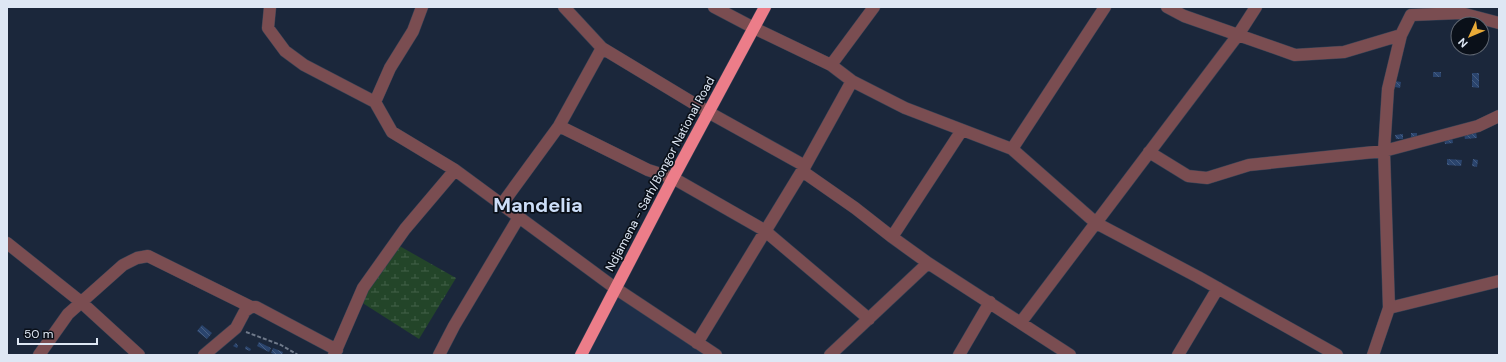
<svg xmlns="http://www.w3.org/2000/svg" width="1506" height="362" font-family="'DM Sans',sans-serif">
  <style>
    .built { fill: #1e2e48 }
    .wetland { fill: url(#wetland-marsh) }
    .building { fill: url(#building-back-hatch) }
    .lines { fill: none; stroke-linecap: round; stroke-linejoin: round }
    .minor-casing { stroke: #364255; stroke-width: 13 }
    .highway-casing { stroke: #364255; stroke-width: 13 }
    .path { stroke: #6f798a; stroke-width: 2; stroke-dasharray: 4 2; stroke-linecap: butt }
    .minor { stroke: #7a4d51; stroke-width: 12 }
    .highway { stroke: #ec7d89; stroke-width: 12 }
    .labels { text-anchor: middle; dominant-baseline: central; stroke-width: 3.5; stroke-linejoin: round; paint-order: stroke }
    .street-label { font-size: 12px; fill: #dee7f4; stroke: #0a1019 }
    .town-label { font-size: 20px; font-weight: bold; fill: #ccddf7; stroke: #0a1019 }
  </style>
  <defs>
    <pattern id="wetland-marsh" width="20" height="14" patternUnits="userSpaceOnUse"><rect width="20" height="14" fill="#234529"/><path d="M1 5h8M5 5V1M11 12h8M15 12V8" fill="none" stroke="#426049"/></pattern>
    <pattern id="building-back-hatch" width="6" height="6" patternUnits="userSpaceOnUse"><rect width="6" height="6" fill="#2a446d"/><path d="M-1 5l2 2M0 0l6 6M5-1l2 2" fill="none" stroke="#485f82"/></pattern>
  </defs>
  <rect width="100%" height="100%" fill="#1b273b"/>
  <path class="built" d="M616,294l95,61h-125z"/>
  <path class="wetland" d="M396,244l60,34 -37,61 -58,-37z"/>
  <path class="building" d="M1433,72h8v5h-8z
    M1472,73h7v15l-7,-1z
    M1395,81l6,1 -1,6 -5,-1z
    M1476,132l1,6 -12,1 -1,-5z
    M1411,133h6v5l-6,-1z
    M1403,134v5h-7l-1,-4z
    M1452,136l1,7 -8,1 -1,-7z
    M1447,159l15,1 -1,6 -14,-1z
    M1473,159l5,1 -1,7 -5,-1z
    M202,325l10,8 -5,6 -10,-8z
    M259,342l12,6 -2,4 -12,-6z
    M236,343l2,3 -1,2 -4,-2z
    M246,346l5,3 -1,2 -5,-2z
    M273,348l10,4 -1,3h-5l-6,-2z"/>
  <g class="lines">
    <g class="minor-casing">
      <path id="minor" d="M270,7l-2,21 17,23 19,14 71,37 17,30 63,38 160,118 101,67
        M564,7l38,41 106,64 97,54 -3,5 53,37 37,29 36,26 142,92
        M714,7l40,21 77,37 21,16 53,27 107,41 84,74 102,54 139,78
        M1167,7l17,9 111,39 49,-3 57,-17 10,-20 50,-2 38,10
        M831,65l43,-58
        M375,102l15,-34 23,-37 9,-24
        M559,126l89,44 25,8 91,52 105,89
        M1012,149l93,-142
        M1149,152l39,24 19,2 42,-13 135,-14 94,-25 21,-10
        M805,166l47,-85
        M502,204l57,-78 43,-78
        M892,237l70,-107
        M7,243l74,59 58,53
        M1389,308l110,-27
        M1021,322l217,-287 18,-28
        M697,343l105,-172
        M39,355l29,-41 55,-49 14,-7 11,-2 103,51h5l81,43
        M204,355l32,-27 9,-17 6,-4
        M334,355l29,-67 42,-59 50,-59
        M439,355l15,-29 65,-109
        M830,355l98,-92
        M959,355l31,-53
        M1178,355l40,-67
        M1373,355l16,-47 -5,-157 4,-62 13,-54"/>
    </g>
    <g class="highway-casing">
      <path id="highway" d="M581,355l92,-177 92,-171"/>
    </g>
    <path class="path" d="M246,332l35,13 17,10"/>
    <use href="#minor" class="minor"/>
    <use href="#highway" class="highway"/>
  </g>
  <g class="labels">
    <g class="street-label">
      <text transform="translate(660 174) rotate(-62)">Ndjamena - Sarh/Bongor National Road</text>
    </g>
    <g class="town-label">
      <text x="538" y="205">Mandelia</text>
    </g>
  </g>
  <rect width="1506" height="362" fill="none" stroke="#dee7f4" stroke-width="16"/>
  <g transform="translate(1470 36) rotate(226)"><circle r="19" fill="#0a1019" stroke="#5f6671"/>
  <path d="M0-3L7 15L0 10L-7 15Z" fill="#e9ab38"/>
  <text y="-6" font-size="11" font-weight="bold" text-anchor="middle" fill="#dee7f4">N</text>
  </g>
  <path d="M18 338v6h79v-6" fill="none" stroke="#dee7f4" stroke-width="2"/>
  <text x="24" y="338" font-size="12" fill="#dee7f4" stroke="#0a1019" stroke-width="3" paint-order="stroke">50 m</text>
</svg>
